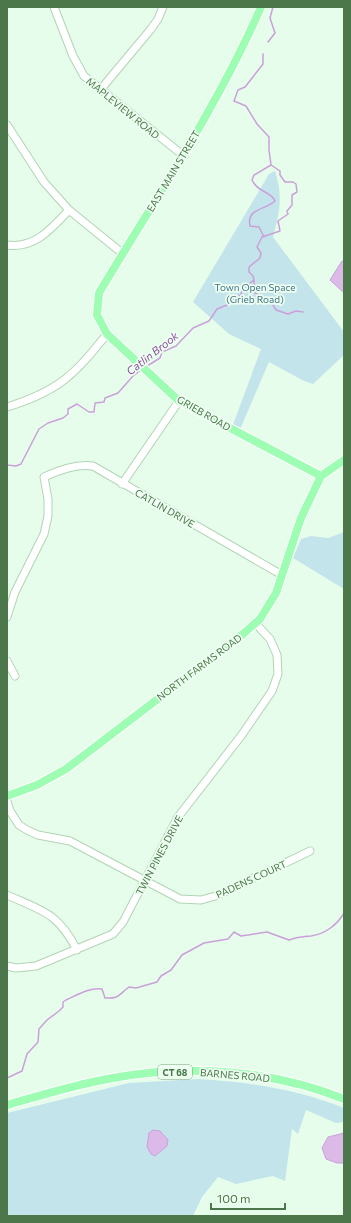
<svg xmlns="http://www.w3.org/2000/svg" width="351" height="1223" font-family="Commissioner,sans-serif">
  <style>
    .green { fill: #c4e4eb }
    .water { fill: #dcbae7; stroke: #cba0da }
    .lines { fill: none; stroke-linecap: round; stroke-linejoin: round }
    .stream { stroke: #cba0da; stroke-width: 1.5 }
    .minor-casing { stroke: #b1d4b3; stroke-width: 9 }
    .major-casing { stroke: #fff; stroke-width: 10 }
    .minor { stroke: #fff; stroke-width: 7 }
    .major { stroke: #9dfdb3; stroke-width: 8 }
    .labels { text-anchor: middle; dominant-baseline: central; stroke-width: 3.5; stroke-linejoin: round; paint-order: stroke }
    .shield { fill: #edfff1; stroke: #7ca07c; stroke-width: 1 }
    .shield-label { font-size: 9px; font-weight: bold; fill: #4c774a }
    .street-label { font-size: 10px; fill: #4c774a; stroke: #edfff1 }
    .park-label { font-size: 10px; fill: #46758a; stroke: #edfff1 }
    .water-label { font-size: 11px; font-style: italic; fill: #8d4ba1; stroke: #edfff1 }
  </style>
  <rect width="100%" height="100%" fill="#e6fdeb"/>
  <path class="green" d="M275,171c8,25 5,41 -2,66l71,95v23l-31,29 -9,-3 -35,-19 -31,72 -7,-4 30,-81 -32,-15 -36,-32 76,-128z
    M344,532v57l-51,-31 8,-19 10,-3 17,2z
    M198,1079c50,3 99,10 146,29v14l-8,1 -30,-13 -8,24 -6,-5 -7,52 -12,-5 -37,8 -18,-7 -16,20 -9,19h-186v-103l122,-30z"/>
  <path class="water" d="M342,261h2v32l-14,-13z
    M153,1130l7,1 8,9 -1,6 -12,10 -4,-2 -4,-7 2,-14z
    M344,1133v30h-7l-11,-4 -4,-11 6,-11z"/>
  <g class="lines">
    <path class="stream" d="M268,42l7,-9 -5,-15 3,-11
      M264,237l-5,-10 -9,-1c-4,-18 16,-16 25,-25 -4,-10 -17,-8 -23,-21l2,-5 17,-10
      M254,280v12l19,13 3,5 12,4 8,-3 7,1
      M147,366l13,-8 2,-6 14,-6 17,-18 16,-7 8,-12 15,-6v-3l9,-5 1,-6 12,-9 -1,-4 -4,-4v-5l11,-9 1,-5 -4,-6 5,-10 18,-6 -2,-10 10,-7 -1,-3 5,-6v-10l5,-3 -1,-8 -3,-2h-8l-5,-7v-4l-9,-6 -2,-15v-13l-12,-13 -11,-18 -12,-5 4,-11 7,-3 18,-23v-10
      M7,465l9,1 5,-2 18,-35 9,-6 15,-5 5,-4v-5l9,-5 12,8h5l1,-9 9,-1 1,-4 13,-5 15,-17 8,-6
      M7,1078l15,-7 5,-17 11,-12 1,-13 8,-9 12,-9 4,-4v-5l3,-2c11,-5 24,-13 36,-11l3,9c15,1 14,-4 24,-11l7,1 21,-6 4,-6 10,-6 11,-15 22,-12 24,-4 6,-7 7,4 26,-4 22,8c9,-4 13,-3 22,-4 14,-2 26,-11 33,-23"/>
    <g class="minor-casing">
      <path id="minor" d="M54,7l19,49 11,20 100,80
        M101,89l50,-60 7,-10 5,-12
        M7,125l37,57 25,28 53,43
        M7,245c28,4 45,-17 62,-35
        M7,407c52,-16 67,-32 100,-73
        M122,484l57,-83
        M7,617l8,-25 29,-58 4,-18v-17l-4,-22c16,-7 31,-13 49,-11l189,109
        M7,661l8,15
        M7,801l3,10 9,14 8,5 11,5 32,6 110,58 21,1 18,-5 91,-44
        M7,895c36,16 51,18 70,55
        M7,966l9,2 20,-2 77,-32 10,-12 55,-105 63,-81 31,-45 6,-17 -1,-19 -7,-16 -15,-16"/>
    </g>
    <g class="major-casing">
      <path id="major" d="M261,7c-44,101 -106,192 -162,286l-2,22 10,19 72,67 142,75
        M7,796l30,-11 29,-16 177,-135 17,-15 16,-26 25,-75 20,-42 23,-16
        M7,1105c35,-10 70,-21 106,-27 76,-14 159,-8 231,21"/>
    </g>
    <use href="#minor" class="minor"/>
    <use href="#major" class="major"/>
  </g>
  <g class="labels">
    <rect class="shield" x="158" y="1065" width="34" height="14" rx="3"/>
    <g class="shield-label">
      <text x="175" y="1072">CT 68</text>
    </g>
    <g class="street-label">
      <text transform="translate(123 108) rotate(39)">MAPLEVIEW ROAD</text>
      <text transform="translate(173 171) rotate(-59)">EAST MAIN STREET</text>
      <text transform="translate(204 413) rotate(30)">GRIEB ROAD</text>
      <text transform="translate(165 508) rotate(30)">CATLIN DRIVE</text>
      <text transform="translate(199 667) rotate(-37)">NORTH FARMS ROAD</text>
      <text transform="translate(159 855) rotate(-62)">TWIN PINES DRIVE</text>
      <text transform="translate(251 879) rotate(-25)">PADENS COURT</text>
      <text transform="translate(235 1075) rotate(5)">BARNES ROAD</text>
    </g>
    <g class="park-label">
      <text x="255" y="287">Town Open Space<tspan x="255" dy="12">(Grieb Road)</tspan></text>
    </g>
    <g class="water-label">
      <text transform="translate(152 353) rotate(-38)">Catlin Brook</text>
    </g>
  </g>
  <rect width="351" height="1223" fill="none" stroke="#4c774a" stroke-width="16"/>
  <path d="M211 1203v6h74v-6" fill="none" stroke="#4c774a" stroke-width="2"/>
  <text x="217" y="1203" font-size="12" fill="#4c774a" stroke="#edfff1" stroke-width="3" paint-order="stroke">100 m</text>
</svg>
